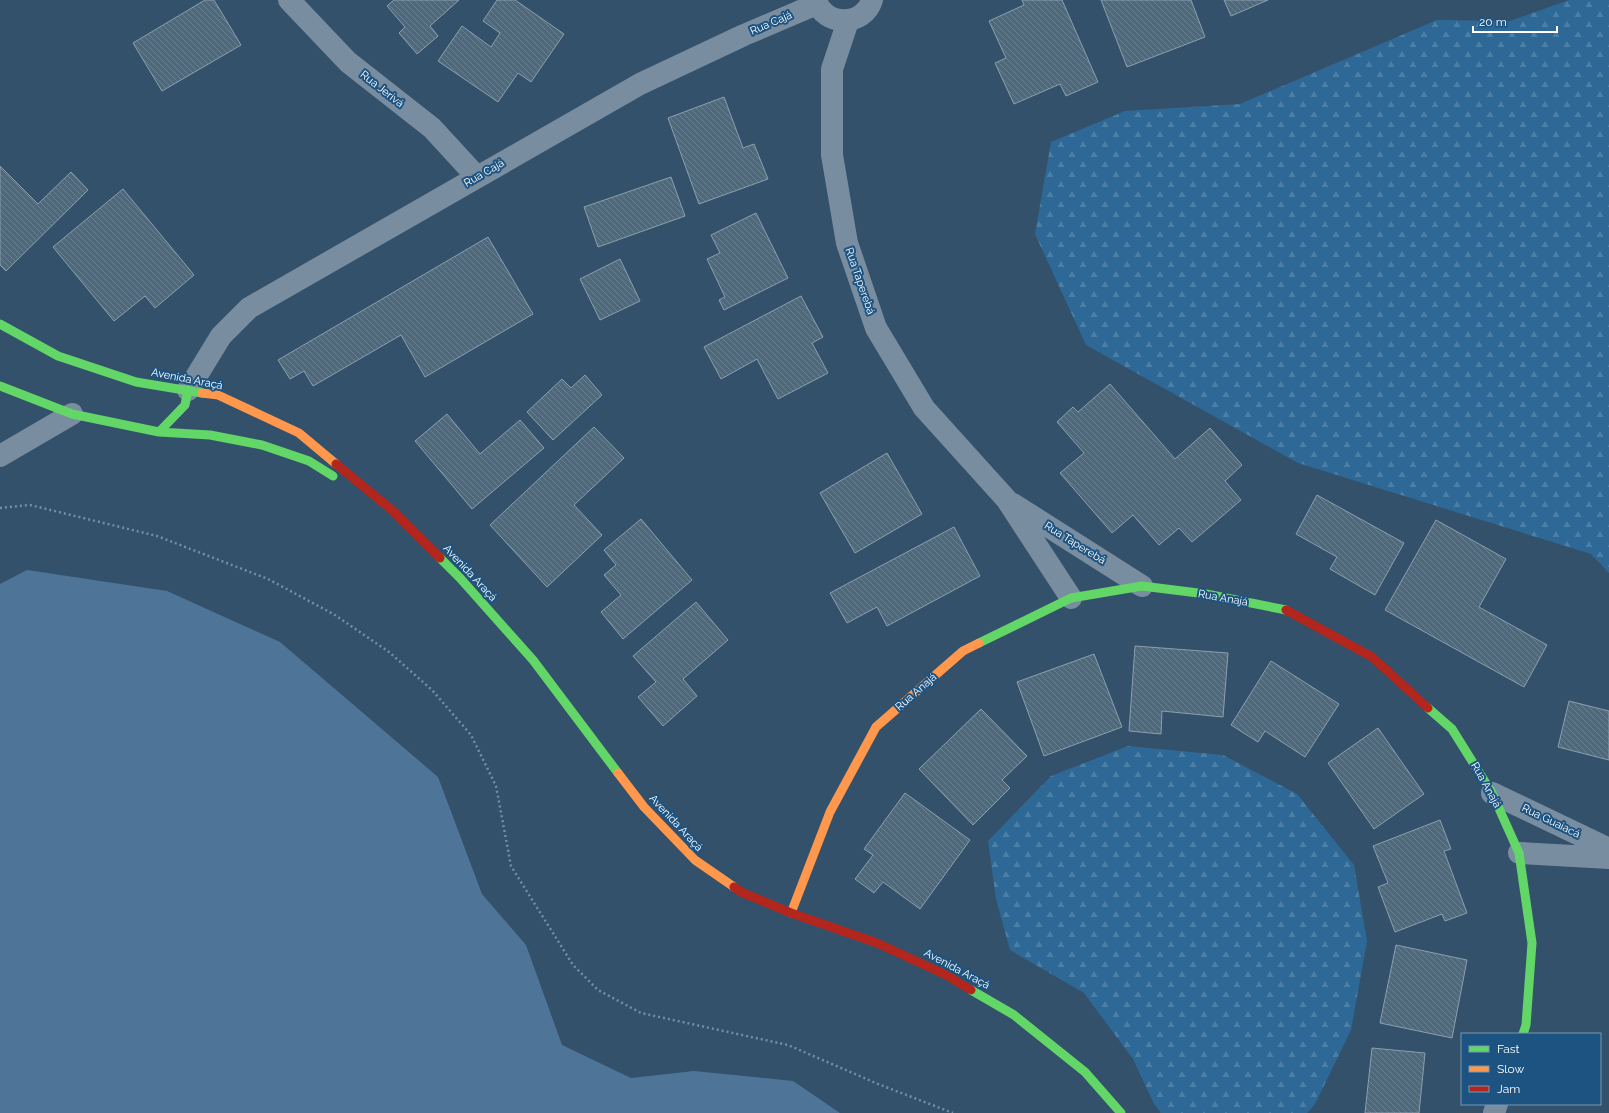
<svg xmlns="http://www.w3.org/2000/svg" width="1609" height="1113" font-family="Raleway,sans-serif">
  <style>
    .forest { fill: url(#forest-firs) }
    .water { fill: #4e7597 }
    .building { fill: url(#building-back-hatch); stroke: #8c9faf }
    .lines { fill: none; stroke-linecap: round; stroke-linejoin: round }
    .path { stroke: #798da0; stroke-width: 2.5; stroke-dasharray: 2 3; stroke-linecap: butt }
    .street { stroke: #798da0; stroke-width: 22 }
    .fast { stroke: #63d668; stroke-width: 9 }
    .slow { stroke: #ff974d; stroke-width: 9 }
    .jam { stroke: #b3261e; stroke-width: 9 }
    .labels { text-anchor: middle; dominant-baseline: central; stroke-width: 4; stroke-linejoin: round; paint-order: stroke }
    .street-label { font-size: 11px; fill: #fff; stroke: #1c5381 }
  </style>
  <defs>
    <pattern id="forest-firs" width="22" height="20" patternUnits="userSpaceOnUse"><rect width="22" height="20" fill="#2d6896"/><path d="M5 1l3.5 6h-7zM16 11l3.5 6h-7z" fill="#4c7fa6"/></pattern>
    <pattern id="building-back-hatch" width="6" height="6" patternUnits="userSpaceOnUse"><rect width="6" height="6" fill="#4e687c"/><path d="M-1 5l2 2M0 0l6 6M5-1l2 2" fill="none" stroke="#697f90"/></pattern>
  </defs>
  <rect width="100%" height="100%" fill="#33516a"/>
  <path class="forest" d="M1569,0h40v573l-18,-19 -293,-91 -212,-118 -51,-111 16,-92 74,-31 115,-7 197,-84 73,1z
    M1128,746l95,9 74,39 57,71 13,76 -16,89 -36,74 -8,9h-146l-7,-9 -21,-45 -49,-66 -74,-43 -14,-51 -8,-58 63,-65z"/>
  <path class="water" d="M27,570l140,21 113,51 158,135 44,117 44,51 36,100 69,33 63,-7 99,10 47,32h-840v-529z"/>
  <path class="building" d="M205,0h9l27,45 -79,46 -29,-48z
    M394,0h65l-29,26 8,10 -21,18 -18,-21 6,-6 -18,-21z
    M497,0h18l49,34 -33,48 -13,-9 -20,29 -60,-41 24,-35 29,21 9,-14 -17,-12z
    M1022,0h40l36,82 -32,14 -6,-12 -46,20 -19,-41 11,-5 -17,-37 35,-16z
    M1101,0h90l14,37 -78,30z
    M1224,0h44l-37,16z
    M724,97l19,51 11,-4 14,35 -69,25 -31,-86z
    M0,166l38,38 33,-32 17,18 -82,81 -6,-6z
    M671,177l14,39 -87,31 -14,-40z
    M123,189l71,86 -39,33 -10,-12 -31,25 -61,-74z
    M756,213l32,65 -64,32 -5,-10 6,-3 -18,-38 13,-6 -9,-18z
    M488,237l45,77 -108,63 -24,-42 -88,51 -9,-15 -14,8 -12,-19z
    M620,259l20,42 -40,19 -20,-41z
    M801,296l22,41 -11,6 16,30 -50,26 -21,-40 -36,20 -17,-32z
    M585,375l17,20 -49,45 -26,-28 35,-33 9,9z
    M1110,384l65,75 35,-31 32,37 -17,16 16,19 -49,42 -13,-14 -20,17 -26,-30 -21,18 -52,-60 24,-20 -27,-31 16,-15 5,5z
    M447,414l33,40 40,-34 24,28 -72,61 -57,-68z
    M594,427l30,31 -50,47 28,30 -55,52 -57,-62z
    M887,453l35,61 -67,39 -35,-60z
    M1317,495l87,48 -29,52 -45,-26 7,-12 -41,-23z
    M641,519l51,61 -69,59 -22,-27 20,-17 -17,-20 12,-10 -12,-15z
    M1436,520l70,39 -27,48 68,38 -23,42 -139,-77z
    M954,527l26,49 -93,50 -10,-19 -30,16 -17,-30z
    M696,602l32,38 -45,39 14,17 -34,30 -25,-29 18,-15 -23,-26z
    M1135,646l93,7 -5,64 -61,-6 -1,23 -32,-3z
    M1094,654l28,73 -78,29 -27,-74z
    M1271,661l68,43 -34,53 -40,-26 -7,11 -27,-17z
    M1569,701l40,10v49l-51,-13z
    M981,709l46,47 -25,24 8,8 -37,37 -54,-56z
    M1378,728l46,66 -50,35 -46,-66z
    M905,793l65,47 -50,69 -37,-27 -9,11 -19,-14 18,-24 -9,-6z
    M1440,820l11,29 -7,2 23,62 -22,8 -3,-7 -47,18 -17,-45 10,-4 -15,-37z
    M1396,945l71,15 -15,78 -72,-15z
    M1372,1048l53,5 -6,60h-54z"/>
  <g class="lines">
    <path class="path" d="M0,508l30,-3 127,31 111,43 67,36 54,37 43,38 39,45 25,51 15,80 62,99 25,25 43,23 147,32 90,39 75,29"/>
    <path class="street" d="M289,0l59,62 84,66 45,49
      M816,0c8,27 48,27 56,0
      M848,21l-16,48v86l15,88 29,85 48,80 83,92 64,98
      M188,390l33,-54 28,-28 391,-224 104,-49 73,-31
      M0,456l72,-42
      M1013,504l129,82
      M1492,793l117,56
      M1519,853l90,5
      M1494,1113l3,-9"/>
    <path class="fast" d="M0,324l58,32 78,26 66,11
      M0,386l72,28 87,18 51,3 52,10 47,16 24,15
      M159,432l26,-27 3,-15
      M440,558l20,20 73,82 85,113
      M979,643l92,-45 71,-12 64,8 80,16
      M1428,708l24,21 40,64 27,60 13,90 -6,82 -3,9
      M971,990l43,25 71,57 36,41"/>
    <path class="slow" d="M202,393l16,2 81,38 37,31
      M618,773l26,34 51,53 39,27
      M791,913l39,-101 46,-85 87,-76 16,-8"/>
    <path class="jam" d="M336,464l57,47 47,47
      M1286,610l86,47 56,51
      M734,887l7,5 50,21 86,30 69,32 25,15"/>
  </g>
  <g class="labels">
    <g class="street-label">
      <text transform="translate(771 23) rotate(-23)">Rua Cajá</text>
      <text transform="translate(382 89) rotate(38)">Rua Jerivá</text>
      <text transform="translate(484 173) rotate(-30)">Rua Cajá</text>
      <text transform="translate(860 281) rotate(71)">Rua Taperebá</text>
      <text transform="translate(187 379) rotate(11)">Avenida Araçá</text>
      <text transform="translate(1075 543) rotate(32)">Rua Taperebá</text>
      <text transform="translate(470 573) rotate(47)">Avenida Araçá</text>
      <text transform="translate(1223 598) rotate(10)">Rua Anajá</text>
      <text transform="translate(916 692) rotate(-41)">Rua Anajá</text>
      <text transform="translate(1486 785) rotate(61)">Rua Anajá</text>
      <text transform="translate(1551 821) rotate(26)">Rua Guaiacá</text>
      <text transform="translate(676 823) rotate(47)">Avenida Araçá</text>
      <text transform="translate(957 969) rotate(28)">Avenida Araçá</text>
    </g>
  </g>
  <rect x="1461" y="1033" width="140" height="72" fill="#1c5381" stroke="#7798b3"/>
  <rect x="1469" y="1046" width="20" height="6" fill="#63d668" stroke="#7798b3"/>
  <text x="1497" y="1053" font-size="12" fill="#ffffff">Fast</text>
  <rect x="1469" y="1066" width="20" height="6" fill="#ff974d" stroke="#7798b3"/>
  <text x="1497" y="1073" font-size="12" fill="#ffffff">Slow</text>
  <rect x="1469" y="1086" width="20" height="6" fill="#b3261e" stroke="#7798b3"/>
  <text x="1497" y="1093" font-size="12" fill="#ffffff">Jam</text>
  <path d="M1473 26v6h84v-6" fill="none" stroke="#ffffff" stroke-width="2"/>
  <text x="1479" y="26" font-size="12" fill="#ffffff" stroke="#1c5381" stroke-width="3" paint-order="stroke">20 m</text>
</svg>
